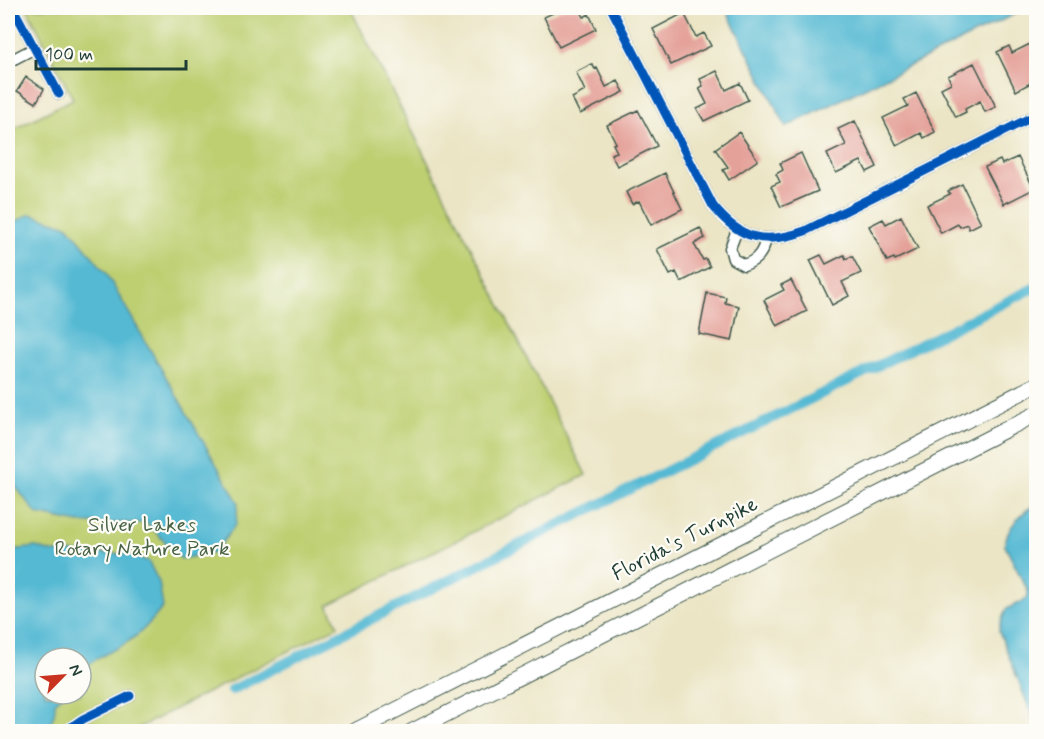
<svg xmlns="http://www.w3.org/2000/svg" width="1044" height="739" font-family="Mynerve,sans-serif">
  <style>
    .green { fill: #becf72; stroke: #6e8653; stroke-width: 1.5; fill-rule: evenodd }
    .water { fill: #55b9d3; stroke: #3a7b84; stroke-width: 1.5 }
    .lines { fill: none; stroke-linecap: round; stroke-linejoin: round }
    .canal { stroke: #55b9d3; stroke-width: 10 }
    .building { fill: #e4a199 }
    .minor-casing { stroke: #3e564a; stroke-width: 13 }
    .highway-casing { stroke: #3e564a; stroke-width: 17 }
    .minor { stroke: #fff; stroke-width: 10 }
    .highway { stroke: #fff; stroke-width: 15 }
    .cycleway-casing { stroke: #fdfcf7; stroke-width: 13 }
    .cycleway { stroke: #0057b8; stroke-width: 9 }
    .labels { text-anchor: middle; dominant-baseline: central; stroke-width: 4.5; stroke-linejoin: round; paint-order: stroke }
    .park-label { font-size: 21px; fill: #476244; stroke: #fdfcf7 }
    .street-label { font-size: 21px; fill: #1f3d34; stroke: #fdfcf7 }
  </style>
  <rect width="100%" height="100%" fill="#fdfcf7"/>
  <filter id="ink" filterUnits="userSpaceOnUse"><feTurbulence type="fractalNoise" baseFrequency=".0167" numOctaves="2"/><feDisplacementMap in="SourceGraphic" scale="12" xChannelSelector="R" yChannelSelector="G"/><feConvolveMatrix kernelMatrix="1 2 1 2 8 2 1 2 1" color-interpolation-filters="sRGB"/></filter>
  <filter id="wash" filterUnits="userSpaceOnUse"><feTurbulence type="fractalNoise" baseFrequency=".008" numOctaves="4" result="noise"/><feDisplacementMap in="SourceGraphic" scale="24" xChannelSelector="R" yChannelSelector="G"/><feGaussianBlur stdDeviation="1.35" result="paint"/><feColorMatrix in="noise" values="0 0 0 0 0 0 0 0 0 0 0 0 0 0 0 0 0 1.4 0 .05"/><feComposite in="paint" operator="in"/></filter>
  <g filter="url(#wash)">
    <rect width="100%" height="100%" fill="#ebe5c5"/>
    <path class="green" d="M27,8h323l236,467 -258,130 10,21 -206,105 -124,1v-600l65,-33zM45,658h36v36h-36z"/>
    <path class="water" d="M725,8h302l-241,119z
      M30,214l38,12 38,47 132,229 -2,22 -21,28 -34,7 -34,-36h-68l-42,-9 -29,-37v-251z
      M1036,504v222l-37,-95 1,-6 6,-16 18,-8 4,-5v-5l-23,-45c0,-17 17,-34 31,-42z
      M8,547l4,3 24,-3 15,5 78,2 19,7 11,21 4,25c-10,13 -20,25 -34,34 -16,11 -35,16 -48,31v-14h-36v36h18l-8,9c1,32 -23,29 -47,28z"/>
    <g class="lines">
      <path class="canal" d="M232,690l314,-159 490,-244"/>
    </g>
    <g id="blocks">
      <path class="building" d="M564,8h15l5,9 5,-3 7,15 -37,18 -15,-30z
        M684,13l12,24 8,-4 7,13 -40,19 -18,-36z
        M1036,41v39l-20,11 -19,-39 12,-6 3,7z
        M974,63l22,44 -11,5 -5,-11 -15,8 1,3 -10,5 -15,-29 10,-5 -3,-7z
        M592,64l3,5 2,-1 9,19 12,-6 6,11 -44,22 -8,-16 13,-7 -9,-19z
        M717,71l9,19 14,-7 8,17 -44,21 -7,-12 10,-5 -8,-16 4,-2 -3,-7z
        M26,77l18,12 -8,14 -19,-12z
        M916,93l19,39 -11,6 -3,-5 -24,13 -14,-28 25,-12 -4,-7z
        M638,110l19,36 -40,20 -6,-12 6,-2 -4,-8 3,-1 -9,-18z
        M855,121l22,46 -10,5 -6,-11 -25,12 -9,-19 19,-9 -8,-16z
        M739,132l19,28 -29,20 -6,-10 5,-3 -13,-18z
        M801,153l17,38 -37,16 -10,-21 9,-4 -4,-8 7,-4 -3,-7z
        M1018,157l16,32 -30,15 -19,-37 15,-7 2,4z
        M665,173l17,36 -31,16 -12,-24 -7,3 -6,-12z
        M962,184l19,39 -12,6 -2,-5 -7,3 -2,-3 -17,9 -14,-28 23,-11 -2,-3z
        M901,216l17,33 -23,11 -1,-2 -7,3 -18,-35 14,-7 3,5z
        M700,228l5,10 -11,6 9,16 3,-1 4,8 -29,15 -5,-10 -6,3 -13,-26z
        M821,255l5,9 18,-9 2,4 6,-3 9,17 -19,9 7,14 -17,9 -22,-45z
        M791,280l16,31 -30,15 -13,-26 20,-10 -3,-5z
        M707,293l19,4 -1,6 14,3 -7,35 -33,-7z"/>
    </g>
  </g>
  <g filter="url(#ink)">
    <use href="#blocks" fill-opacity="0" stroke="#3e564a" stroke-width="1.5"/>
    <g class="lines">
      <g class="minor-casing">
        <path id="minor" d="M13,8l46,86
          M611,8l102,198c27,34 52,39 92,25l231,-116
          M8,62l25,-13
          M737,230l-7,18 3,11 11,6c14,-5 18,-12 22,-25
          M64,732l19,-13 47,-23"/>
      </g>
      <g class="highway-casing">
        <path id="highway" d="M353,732l683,-347
          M411,732l625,-318"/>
      </g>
      <use href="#minor" class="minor"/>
      <use href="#highway" class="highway"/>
      <g class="cycleway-casing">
        <path id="cycleway" d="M13,8l46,86
          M611,8l102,198c27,34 52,39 92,25l231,-116
          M64,732l19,-13 47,-23"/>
      </g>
      <use href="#cycleway" class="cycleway"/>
    </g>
  </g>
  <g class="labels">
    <g class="park-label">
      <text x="142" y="525">Silver Lakes<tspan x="142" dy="24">Rotary Nature Park</tspan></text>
    </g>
    <g class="street-label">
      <text transform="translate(685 539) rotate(-27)">Florida's Turnpike</text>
    </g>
  </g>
  <rect width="1044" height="739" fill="none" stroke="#fdfcf7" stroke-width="30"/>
  <g transform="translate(63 676) rotate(65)"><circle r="28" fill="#fdfcf7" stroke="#a4b0a9" stroke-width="1.5"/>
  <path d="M0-4.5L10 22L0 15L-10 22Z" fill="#c8321e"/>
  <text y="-9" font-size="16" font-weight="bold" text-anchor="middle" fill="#1f3d34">N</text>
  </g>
  <path d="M36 60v9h150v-9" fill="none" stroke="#1f3d34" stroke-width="3"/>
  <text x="45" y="60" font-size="18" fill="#1f3d34" stroke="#fdfcf7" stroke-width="4.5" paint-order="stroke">100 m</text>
</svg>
